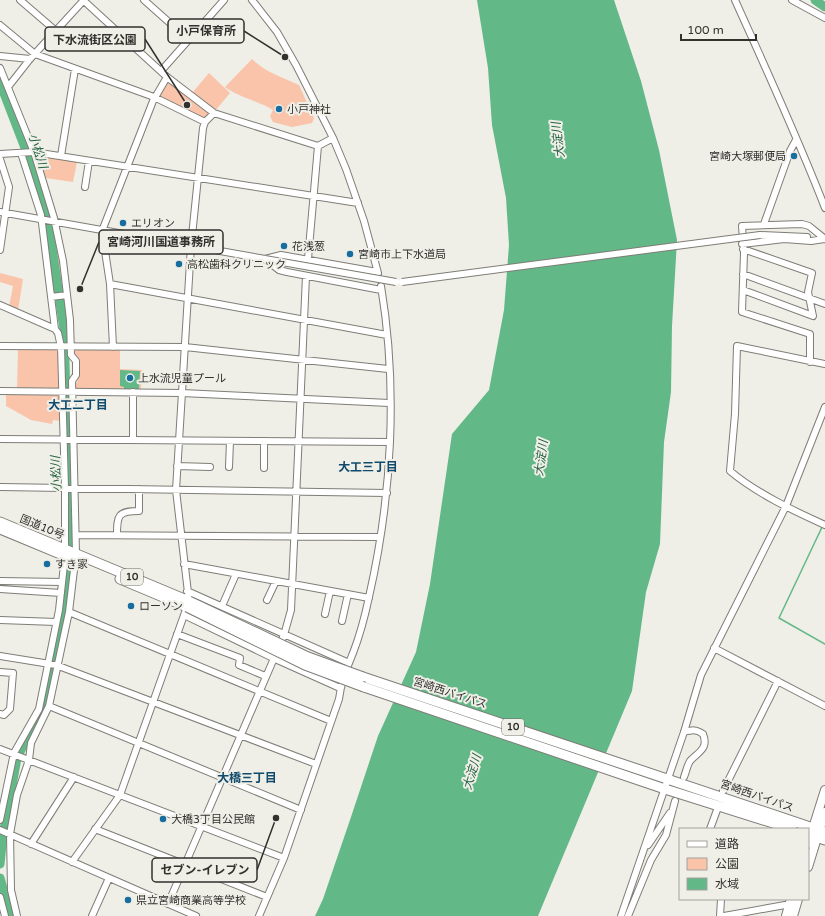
<svg xmlns="http://www.w3.org/2000/svg" width="825" height="916" font-family="'Varela Round','Noto Sans JP',sans-serif">
  <style>
    .green { fill: #f9c4aa }
    .water { fill: #63b888 }
    .lines { fill: none; stroke-linecap: round; stroke-linejoin: round }
    .stream { stroke: #63b888; stroke-width: 1.5 }
    .river { stroke: #63b888; stroke-width: 9 }
    .minor-casing { stroke: #7e7d77; stroke-width: 8 }
    .major-casing { stroke: #7e7d77; stroke-width: 10 }
    .highway-casing { stroke: #7e7d77; stroke-width: 11 }
    .minor { stroke: #fff; stroke-width: 6 }
    .major { stroke: #fff; stroke-width: 8 }
    .highway { stroke: #fff; stroke-width: 9 }
    .minor-bridge-casing { stroke: #7e7d77; stroke-width: 8; stroke-linecap: butt }
    .highway-bridge-casing { stroke: #7e7d77; stroke-width: 11; stroke-linecap: butt }
    .minor-bridge { stroke: #fff; stroke-width: 6 }
    .highway-bridge { stroke: #fff; stroke-width: 9 }
    .poi-dot { fill: #176e9e; stroke: #efeee7; stroke-width: 1.5 }
    .labels { text-anchor: middle; dominant-baseline: central; stroke-width: 4; stroke-linejoin: round; paint-order: stroke }
    .shield { fill: #efeee7; stroke: #6a6a66; stroke-width: 1 }
    .shield-label { font-size: 10px; font-weight: bold; fill: #31312e }
    .poi-label { font-size: 11px; fill: #31312e; stroke: #efeee7; text-anchor: start }
    .street-label { font-size: 11px; fill: #31312e; stroke: #efeee7 }
    .water-label { font-size: 12px; font-style: italic; fill: #246241; stroke: #efeee7 }
    .neighbourhood-label { font-size: 12px; font-weight: bold; fill: #104a6c; stroke: #efeee7 }
    .leader { fill: none; stroke: #31312e; stroke-width: 1.5 }
    .callout-dot { fill: #31312e; stroke: #efeee7; stroke-width: 1.5 }
    .callout { fill: #efeee7; stroke: #31312e; stroke-width: 1.5 }
    .callout-label { font-size: 12px; text-anchor: middle; font-weight: bold; fill: #31312e }
  </style>
  <rect width="100%" height="100%" fill="#efeee7"/>
  <path class="green" d="M252,59c16,15 28,17 47,26l15,33 -2,5 -20,4 -19,-5 -3,-6 3,-6c-13,-8 -39,-15 -48,-23z
    M209,73l21,20 -15,18 -23,-18z
    M168,81l41,31 -4,8 -45,-22 -1,-3z
    M40,156l37,6 -4,20 -27,-4 -7,-21z
    M43,227l11,2 9,32 3,32 -14,2z
    M0,273l23,6 -5,31 -9,-3 4,-21 -13,-4z
    M18,348l38,1 3,3 1,36 -43,2z
    M73,349h47v20l22,1 -1,20 -66,-1 -1,-2 4,-7v-23l-6,-3z
    M6,392l55,2v27l-8,-1 -1,4 -21,-4 -25,-14z"/>
  <path class="water" d="M477,0h137l27,81 18,69 18,90 -5,86 -1,66 -7,50 -4,102 -14,48 -14,99 -94,225h-223l8,-17 28,-82 27,-81 38,-84 14,-68 22,-150 37,-44 15,-80 5,-65 -3,-47 -14,-73 -4,-57z
    M120,370l20,1 -1,19h-15v-3l-4,-1z"/>
  <g class="lines">
    <path class="stream" d="M823,525l-44,93 46,26"/>
    <path class="river" d="M815,0l10,7
      M0,83l25,65 19,59 6,28 14,94 6,211 -9,85 -20,85 -24,48 -14,77 -3,29
      M0,878l11,38"/>
    <g class="minor-casing">
      <path id="minor" d="M20,0l36,31
        M83,0l84,77 47,36 104,33 15,-8
        M144,0l45,40
        M252,0l25,32 19,33 37,73 13,31 18,52 14,52
        M735,0c31,69 63,138 90,208
        M792,0l33,18
        M0,25l35,29 119,43 51,25
        M0,56l30,3
        M0,68l34,84 20,66 9,43 7,59 1,35 5,6v14l-4,6 4,172 -7,59 -20,94 -18,37 -2,17 -12,35 -7,39 1,56 6,26
        M161,71l63,-71
        M8,87l22,-28 54,-59
        M0,154l34,-2 324,51
        M61,156l14,-87
        M0,159l9,28 -9,63
        M85,187l4,-26
        M0,212l265,47 14,11 8,2 94,18
        M764,224l26,-73 6,-11
        M760,235l47,2
        M742,244l42,-5 27,2 14,-2
        M265,259l16,-4 96,17
        M308,259l10,-113
        M743,274l82,30
        M110,284l277,51
        M743,290l70,26 -5,-24 4,-19 -69,-24
        M51,297l16,-2
        M0,305l55,24
        M0,346l185,1 203,22
        M113,347l-3,-63 -8,-53 51,-130 14,-24
        M810,362v-28l-68,-22 2,-59 -2,-27 60,-2 7,2 16,13
        M825,364l-88,-18 -2,68 -5,57c26,22 64,40 95,54
        M0,391l182,2 207,10
        M0,439l389,3
        M133,439v-47
        M177,466l33,1
        M229,467l1,-26
        M264,468v-27
        M0,487l387,6
        M76,535l304,2
        M117,535c0,-20 1,-24 22,-24v-22
        M184,564l185,34
        M0,581l62,1
        M0,589l61,4
        M187,591l162,72
        M267,600l9,-19
        M222,606l14,-32
        M69,612l262,109
        M325,614l5,-23
        M184,615l89,43 67,30
        M0,620l56,2
        M342,621l6,-27
        M177,634l63,24 -1,7 26,11
        M714,648l111,58
        M0,656l56,9 260,99
        M0,672l13,1 -3,36 -6,6 -4,-1
        M49,706l252,104
        M0,749l284,109
        M684,777c2,-5 3,-11 6,-16 8,-9 19,-12 13,-27 -7,-5 -11,-4 -19,-2
        M723,791l55,-110
        M0,820l14,-67 25,-44 20,-99 6,-54v-68l-4,-141 -3,-14 -3,-4 -14,-114 -20,-62
        M95,829l172,68
        M710,829l7,-19
        M0,830l196,86
        M31,844l43,-67
        M648,845l22,-32
        M72,862l48,-67 69,-194 -13,-111 15,-244 12,-118 2,-6 9,-9
        M0,897l5,19
        M168,904l116,-269 7,-25 15,-334
        M92,916l17,-38
        M259,916l25,-58 55,-159c2,-17 8,-31 14,-46 7,-18 12,-37 16,-56 23,-101 29,-209 12,-311
        M621,916l63,-184 17,-57 85,-169 39,-99
        M628,916l23,-56 15,-25 9,-34
        M720,916l1,-17
        M724,916l61,-11 5,4"/>
    </g>
    <g class="major-casing">
      <path id="major" d="M808,844l17,-54
        M808,867l17,-55
        M786,916l5,-17
        M793,916l5,-17"/>
    </g>
    <g class="highway-casing">
      <path id="highway" d="M0,522l189,79
        M0,529l82,34
        M120,579l67,28
        M363,677l462,155
        M364,687l301,102 127,40
        M808,834l17,6"/>
    </g>
    <use href="#minor" class="minor"/>
    <use href="#major" class="major"/>
    <use href="#highway" class="highway"/>
    <g class="minor-bridge-casing">
      <path id="minor-bridge" d="M265,259l131,23
        M402,282l358,-47"/>
    </g>
    <g class="highway-bridge-casing">
      <path id="highway-bridge" d="M189,601l119,56 55,20
        M187,607l118,58 59,22"/>
    </g>
    <use href="#minor-bridge" class="minor-bridge"/>
    <use href="#highway-bridge" class="highway-bridge"/>
  </g>
  <g class="poi-dot">
    <circle cx="279" cy="109" r="4"/>
    <circle cx="794" cy="156" r="4"/>
    <circle cx="123" cy="223" r="4"/>
    <circle cx="284" cy="246" r="4"/>
    <circle cx="350" cy="254" r="4"/>
    <circle cx="179" cy="264" r="4"/>
    <circle cx="130" cy="378" r="4"/>
    <circle cx="47" cy="564" r="4"/>
    <circle cx="131" cy="606" r="4"/>
    <circle cx="163" cy="819" r="4"/>
    <circle cx="128" cy="900" r="4"/>
  </g>
  <g class="labels">
    <g class="shield">
      <rect x="121" y="569" width="22" height="16" rx="3"/>
      <rect x="502" y="719" width="22" height="16" rx="3"/>
    </g>
    <g class="shield-label">
      <text x="132" y="577">10</text>
      <text x="513" y="727">10</text>
    </g>
    <g class="poi-label">
      <text x="287" y="109">小戸神社</text>
      <text x="786" y="156" text-anchor="end">宮崎大塚郵便局</text>
      <text x="131" y="223">エリオン</text>
      <text x="292" y="246">花浅葱</text>
      <text x="358" y="254">宮崎市上下水道局</text>
      <text x="187" y="264">高松歯科クリニック</text>
      <text x="138" y="378">上水流児童プール</text>
      <text x="55" y="564">すき家</text>
      <text x="139" y="606">ローソン</text>
      <text x="171" y="819">大橋3丁目公民館</text>
      <text x="136" y="900">県立宮崎商業高等学校</text>
    </g>
    <g class="street-label">
      <text transform="translate(42 527) rotate(22)">国道10号</text>
      <text transform="translate(450 693) rotate(18)">宮崎西バイパス</text>
      <text transform="translate(757 796) rotate(19)">宮崎西バイパス</text>
    </g>
    <g class="water-label">
      <text transform="translate(558 140) rotate(-97)">大淀川</text>
      <text transform="translate(38 151) rotate(72)">小松川</text>
      <text transform="translate(541 458) rotate(-82)">大淀川</text>
      <text transform="translate(56 474) rotate(-92)">小松川</text>
      <text transform="translate(472 772) rotate(-73)">大淀川</text>
    </g>
    <g class="neighbourhood-label">
      <text x="78" y="405">大工二丁目</text>
      <text x="368" y="467">大工三丁目</text>
      <text x="247" y="778">大橋三丁目</text>
    </g>
  </g>
  <path class="leader" d="M285 57L244 31M187 105L145 39M80 289L99 242M276 818L257 870"/>
  <g class="callout-dot">
    <circle cx="285" cy="57" r="4"/>
    <circle cx="187" cy="105" r="4"/>
    <circle cx="80" cy="289" r="4"/>
    <circle cx="276" cy="818" r="4"/>
  </g>
  <g class="callout">
    <rect x="168" y="19" width="76" height="24" rx="4"/>
    <rect x="45" y="27" width="100" height="24" rx="4"/>
    <rect x="99" y="230" width="124" height="24" rx="4"/>
    <rect x="152" y="858" width="105" height="24" rx="4"/>
  </g>
  <g class="callout-label">
    <text x="206" y="35">小戸保育所</text>
    <text x="95" y="44">下水流街区公園</text>
    <text x="161" y="246">宮崎河川国道事務所</text>
    <text x="205" y="874">セブン-イレブン</text>
  </g>
  <rect x="679" y="828" width="130" height="72" fill="#efeee7" stroke="#a3a29d"/>
  <rect x="687" y="841" width="20" height="6" fill="#ffffff" stroke="#a3a29d"/>
  <text x="715" y="848" font-size="12" fill="#31312e">道路</text>
  <rect x="687" y="858" width="20" height="12" fill="#f9c4aa" stroke="#a3a29d"/>
  <text x="715" y="868" font-size="12" fill="#31312e">公園</text>
  <rect x="687" y="878" width="20" height="12" fill="#63b888" stroke="#a3a29d"/>
  <text x="715" y="888" font-size="12" fill="#31312e">水域</text>
  <path d="M681 34v6h75v-6" fill="none" stroke="#31312e" stroke-width="2"/>
  <text x="687" y="34" font-size="12" fill="#31312e" stroke="#efeee7" stroke-width="3" paint-order="stroke">100 m</text>
</svg>
